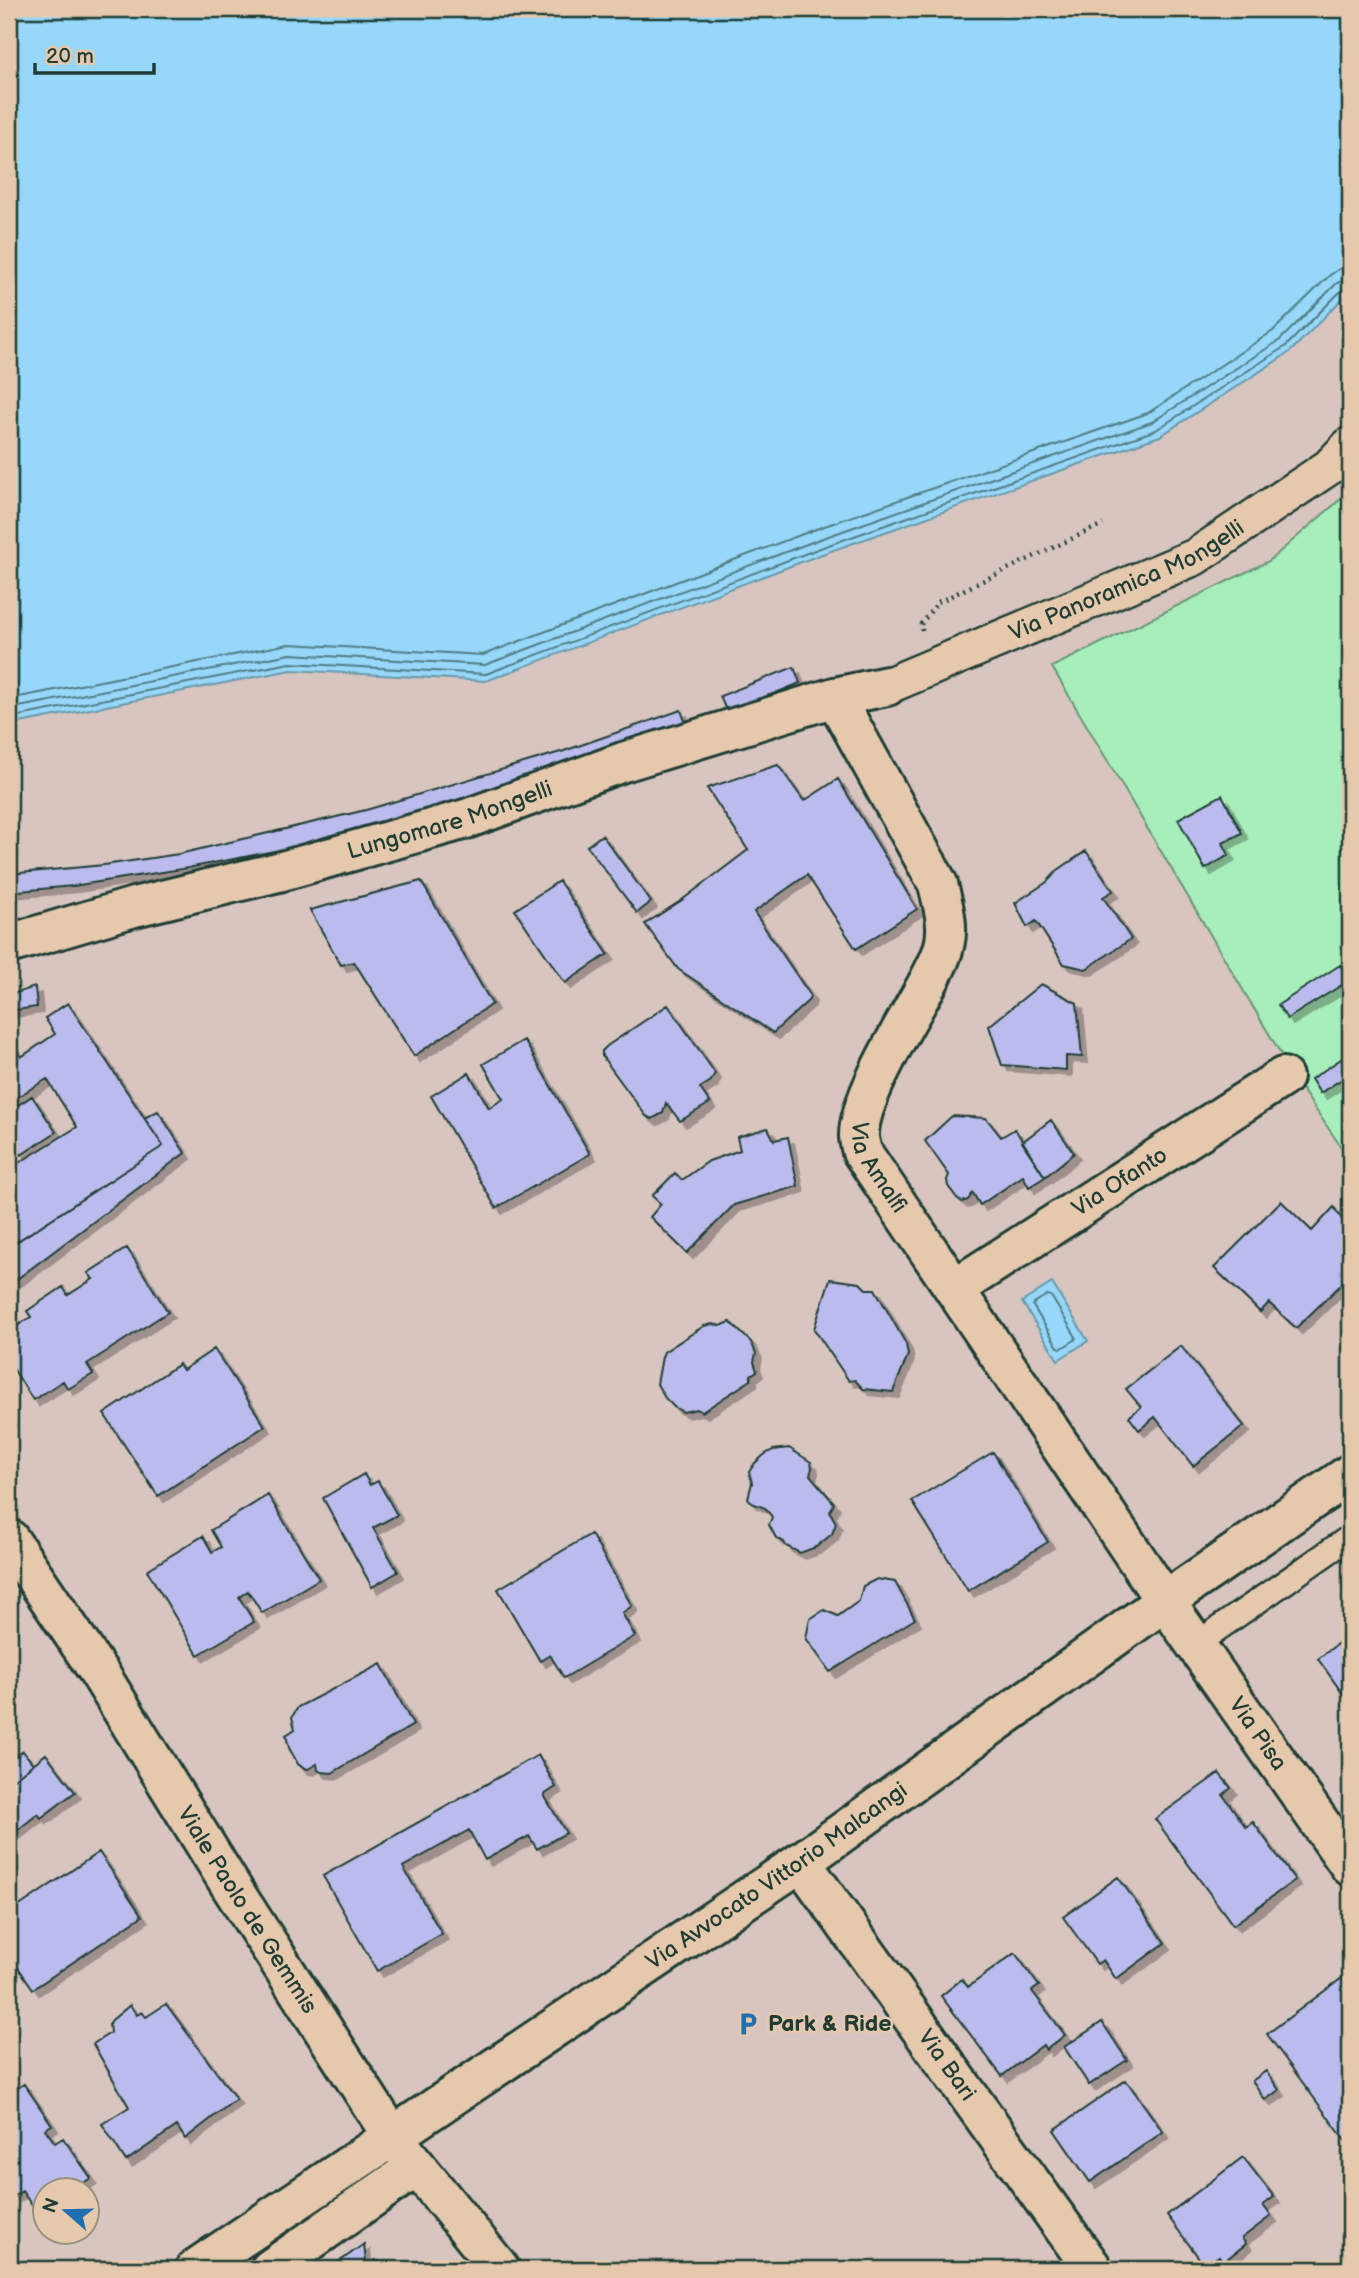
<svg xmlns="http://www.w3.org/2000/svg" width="1359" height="2278" font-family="'Balsamiq Sans',sans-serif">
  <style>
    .green { fill: #a8eeba; stroke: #649677; stroke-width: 2 }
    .water { fill: #97d7f9; stroke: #6799aa; stroke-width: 2 }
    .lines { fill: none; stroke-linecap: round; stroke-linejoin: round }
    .shore { stroke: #4f7b83; stroke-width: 2 }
    .building { fill: #bbbced; stroke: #1f3d34; stroke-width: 2; filter: url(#shadow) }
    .service-casing { stroke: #1f3d34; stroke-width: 28 }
    .pedestrian-casing { stroke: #1f3d34; stroke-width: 40 }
    .minor-casing { stroke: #1f3d34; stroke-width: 44 }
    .tertiary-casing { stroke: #1f3d34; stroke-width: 44 }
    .secondary-casing { stroke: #1f3d34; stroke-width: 44 }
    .path { stroke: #1f3d34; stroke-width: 4.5; stroke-dasharray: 2 5; stroke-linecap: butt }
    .service { stroke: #e6c9ad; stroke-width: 23 }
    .pedestrian { stroke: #e6c9ad; stroke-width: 35 }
    .minor { stroke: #e6c9ad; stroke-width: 38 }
    .tertiary { stroke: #e6c9ad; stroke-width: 38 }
    .secondary { stroke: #e6c9ad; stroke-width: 38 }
    .labels { text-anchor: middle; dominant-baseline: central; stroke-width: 5; stroke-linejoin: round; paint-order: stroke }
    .street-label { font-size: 23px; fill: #1f3d34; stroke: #e6c9ad }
    .poi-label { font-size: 23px; font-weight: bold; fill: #1f3d34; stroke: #e6c9ad; text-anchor: start }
  </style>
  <defs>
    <filter id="shadow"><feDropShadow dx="6" dy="6" stdDeviation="0" flood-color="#0004"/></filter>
  </defs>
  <rect width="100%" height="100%" fill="#d9c5c0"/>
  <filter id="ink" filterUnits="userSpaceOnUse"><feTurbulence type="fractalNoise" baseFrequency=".0143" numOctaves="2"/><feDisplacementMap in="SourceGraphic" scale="14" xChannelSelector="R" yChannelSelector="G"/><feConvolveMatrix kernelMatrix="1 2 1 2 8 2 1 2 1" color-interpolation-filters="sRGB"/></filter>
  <g filter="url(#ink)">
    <path class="green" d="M1350,491v669l-49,-72 -249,-421 217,-106z"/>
    <path class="water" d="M9,9h1341v282l-60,61 -130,84 -335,117 -339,128 -195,-11 -282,55z
      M1052,1283l36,58 -30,19 -36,-58z"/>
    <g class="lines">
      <path class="shore" d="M9,699l280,-55 194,11 333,-126 332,-116 125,-82 57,-56 9,-6 11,-1
        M9,709l281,-55 195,11 335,-126 332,-117 128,-82 57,-57 13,-5
        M9,718l281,-55 196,11 337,-127 333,-117 130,-84 57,-57 7,-2
        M1047,1295l4,1 25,41 -1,3 -13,8 -4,-1 -25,-41 1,-3z"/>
    </g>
    <path class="building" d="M794,667l6,16 -73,30 -7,-17z
      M681,710l6,17 -196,66 -186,52 -117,23 -115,18 -64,6v-18l95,-9 75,-11 187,-44 198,-59z
      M778,765l26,36 34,-22 79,130 -61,40 -49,-74 -53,37 56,83 -1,5 -36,33 -95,-64 -33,-45 37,-24 66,-50 -41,-62z
      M1222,795l20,38 -19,10 6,12 -24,14 -27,-50z
      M602,835l49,67 -14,11 -50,-67z
      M1086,851l27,40 -10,6 28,42 -45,30 -22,-5 -28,-43 -9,6 -12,-24 32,-21 11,-12z
      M421,881l71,123 -78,52 -60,-94 -13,3 -31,-55z
      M559,881l49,73 -43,29 -50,-73z
      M1340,965l10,15 -63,39 -9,-14z
      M1041,984l36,19 5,54 -16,-1v14l-64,-5 -13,-39z
      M35,987l2,20 -28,4v-16z
      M68,1003l95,143 -147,96 -7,-10v-63l68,-42 -30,-48 -38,23v-64l12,19 34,-23 -10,-16z
      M668,1005l47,68 -4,8 -11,7 10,15 -30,18 -14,-18 -3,10 -11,6 -6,-3 -44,-60v-5l5,-5z
      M524,1040l66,114 -94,54 -65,-112 38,-23 20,35 14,-9 -20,-35z
      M1350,1053v21l-30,19 -9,-14z
      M32,1096l24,36 -35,23 -12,-20v-24z
      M158,1111l27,42 -176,132v-38l154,-101 -19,-28z
      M952,1116l34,2 15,19 14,-8 30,48 -16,10 -6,-11 -43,29 -7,-12 -5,7 -6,2 -5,-4 -9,-12 -1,-6 2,-5 -24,-34z
      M1051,1120l23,33 -29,24 -23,-35z
      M768,1128l6,12 14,-3 10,49 -64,19 -47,48 -37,-36 11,-13 -9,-8 23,-23 7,7 27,-19 31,-11 -3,-13z
      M1281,1201l31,30 22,-24 16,25v44l-54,52 -27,-25 -9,9 -46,-44z
      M127,1248l41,64 -81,52 6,10 -25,15 -5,-8 -30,19 -24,-38v-31l22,-14 -4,-6 36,-24 5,8 25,-16 -5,-6z
      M830,1279l30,4 6,6h9l31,55 2,11 -15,37 -30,-3 -8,-9 -6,1 -35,-52z
      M730,1322l21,20 5,11 -2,9 3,9 -6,4v5l-49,32 -5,-3 -14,3 -9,-5 -9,-9 -8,-14 5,-27 2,-5 40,-26 9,-2 8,2z
      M1181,1346l63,80 -51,40 -38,-49 -16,13 -10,-13 12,-10 -15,-18z
      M214,1349l51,77 -107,70 -54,-82 75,-50 4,6z
      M789,1448l22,14 1,6 -2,7 24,28 -4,9 6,11 -4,11 -16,13 -16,6 -14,-7 -2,-4 -8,-4 -7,-13 3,-8 -7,-9 -13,-5 -4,-5 4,-15 -3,-11 6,-9 9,-8 9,-5z
      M993,1452l55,90 -80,49 -56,-90z
      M364,1474l6,11 8,-4 19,34 -24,13 25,44 -26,15 -49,-89z
      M268,1495l51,84 -57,34 -14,-22 -9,6 15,25 -56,33 -51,-85 56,-34 9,16 9,-5 -10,-17z
      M591,1534l41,72 -10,7 13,23 -71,42 -14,-23 -10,6 -42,-72z
      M877,1579l18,3 20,37 -85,53 -24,-34 4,-19 14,-9 14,6 21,-15 4,-15z
      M1350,1634v70l-32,-45z
      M381,1664l32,61 -81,48 -11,-1 -3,-2 -1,-6 -9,5 -5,-1 -5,-4 -9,-16 -3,-13 9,-6 -3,-12 6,-10z
      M23,1751l10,13 -24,19v-22z
      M46,1754l29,38 -34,26 -3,-4 -29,23v-54z
      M538,1755l18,32 -12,8 22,38 -29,16 -8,-13 -44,24 -16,-30 -66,37 39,67 -65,37 -54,-95z
      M1219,1773l12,15 -8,7 23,32 7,-5 42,58 -62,45 -78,-106z
      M99,1852l43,64 -109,73 -24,-35v-41z
      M1118,1877l47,66 -49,36 -13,-19 -6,4 -34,-47z
      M1015,1953l24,33 -7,5 33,44 -19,15 -3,-5 -41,31 -61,-80 21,-17 6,8z
      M1350,1972v175l-83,-113z
      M166,2004l70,95 -51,40 -8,-13 -51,35 -24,-37 27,-17 -36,-63 17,-11 -1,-9 3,-4 18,-15 7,10 5,-3 4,5z
      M1102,2022l25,38 -38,25 -25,-38z
      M1266,2071l13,19 -14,10 -13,-19z
      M1126,2080l37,52 -73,50 -36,-52z
      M24,2084l28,41 -7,4 10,14 8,-5 28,40 -19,12h-26v19l-8,5 -16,-23 -8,5 -5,-7v-95z
      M1243,2157l31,40 -11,8 8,11 -29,22 4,6 -23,18 -4,-6 -14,10 -38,-51z
      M364,2244l2,18 6,3 3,-5 21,9h-67z
      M1347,2261l3,8h-15z"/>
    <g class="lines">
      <g class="service-casing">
        <path id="service" d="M1196,1644l154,-107"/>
      </g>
      <g class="pedestrian-casing">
        <g id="pedestrian">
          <path id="s1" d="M887,686l308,-129 134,-90 21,-22"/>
        </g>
      </g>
      <g class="minor-casing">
        <g id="minor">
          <path id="s2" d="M835,697l103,187c3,15 9,31 8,47 0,20 -11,38 -20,55 -19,35 -68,113 -67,150 0,5 2,11 3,16l303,449 185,265"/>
          <path id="s3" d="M9,944l125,-37 148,-36 184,-52 157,-57 212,-65 52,-11"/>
          <path id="s4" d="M955,1288l328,-211"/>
          <path id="s5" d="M9,1539l91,135 132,214 160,248"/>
          <path id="s6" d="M801,1862l292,407"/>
          <path d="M270,2269l146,-102"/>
        </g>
      </g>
      <g class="tertiary-casing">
        <path id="tertiary" d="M392,2136l108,133"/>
      </g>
      <g class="secondary-casing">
        <g id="secondary">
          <path id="s7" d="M195,2269l606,-407 364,-261 185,-127"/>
        </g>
      </g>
      <path class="path" d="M922,631l-1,-7 17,-22 165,-78"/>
      <use href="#service" class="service"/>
      <use href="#pedestrian" class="pedestrian"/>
      <use href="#minor" class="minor"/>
      <use href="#tertiary" class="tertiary"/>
      <use href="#secondary" class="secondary"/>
    </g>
  </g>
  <defs>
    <g id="parking-bare" transform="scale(1.89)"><path d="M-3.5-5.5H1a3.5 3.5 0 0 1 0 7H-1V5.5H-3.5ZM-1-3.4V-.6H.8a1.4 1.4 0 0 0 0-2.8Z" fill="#1f6fb2" stroke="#e6c9ad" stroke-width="2.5" paint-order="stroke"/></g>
  </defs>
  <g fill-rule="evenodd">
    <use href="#parking-bare" x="748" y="2024"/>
  </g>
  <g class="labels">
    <g class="street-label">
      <text stroke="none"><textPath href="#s1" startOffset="262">Via Panoramica Mongelli</textPath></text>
      <text stroke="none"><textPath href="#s3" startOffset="458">Lungomare Mongelli</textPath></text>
      <text stroke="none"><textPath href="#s2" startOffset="522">Via Amalfi</textPath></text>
      <text stroke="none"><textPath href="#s4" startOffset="196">Via Ofanto</textPath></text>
      <text stroke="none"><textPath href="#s2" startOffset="1206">Via Pisa</textPath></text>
      <text stroke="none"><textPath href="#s7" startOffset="702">Via Avvocato Vittorio Malcangi</textPath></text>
      <text stroke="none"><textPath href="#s5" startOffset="441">Viale Paolo de Gemmis</textPath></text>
      <text stroke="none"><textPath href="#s6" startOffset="250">Via Bari</textPath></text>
    </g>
    <g class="poi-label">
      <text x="768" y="2024">Park &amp; Ride</text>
    </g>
  </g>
  <rect width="1359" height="2278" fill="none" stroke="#e6c9ad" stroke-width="35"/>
  <rect x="18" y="18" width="1324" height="2243" fill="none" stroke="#1f3d34" stroke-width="2.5" filter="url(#ink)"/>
  <g transform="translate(66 2211) rotate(290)"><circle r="33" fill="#e6c9ad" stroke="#96917d" stroke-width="2"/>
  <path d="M0-5L12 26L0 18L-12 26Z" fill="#1f6fb2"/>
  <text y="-10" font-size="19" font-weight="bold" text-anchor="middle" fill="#1f3d34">N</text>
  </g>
  <path d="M35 63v10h119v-10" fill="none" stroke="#1f3d34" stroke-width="3.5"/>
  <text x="46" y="63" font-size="21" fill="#1f3d34" stroke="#e6c9ad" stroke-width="5" paint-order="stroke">20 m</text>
</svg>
